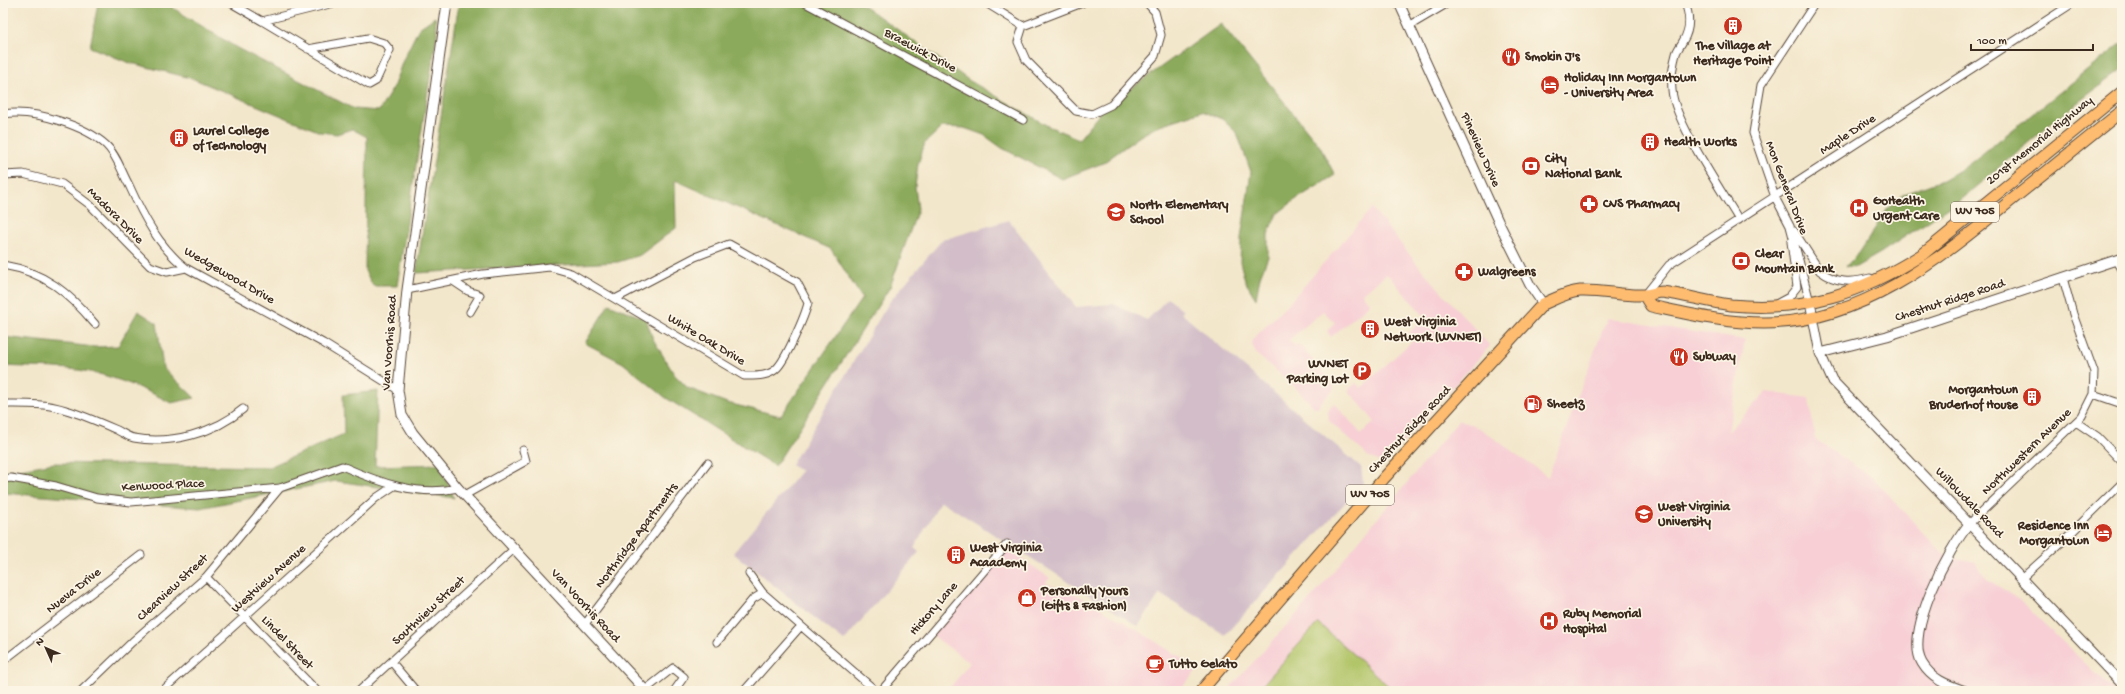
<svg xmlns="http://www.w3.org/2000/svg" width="2125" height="694" font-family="'Gochi Hand',sans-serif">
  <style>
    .built { fill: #f7cfd5 }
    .industrial { fill: #d2bdc8 }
    .green { fill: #b1c468; stroke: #767743 }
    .forest { fill: #8caa5c; stroke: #646a3d }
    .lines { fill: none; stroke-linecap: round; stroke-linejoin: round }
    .minor-casing { stroke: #574638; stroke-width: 9 }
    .tertiary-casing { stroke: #574638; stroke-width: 11 }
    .primary-casing { stroke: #574638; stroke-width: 13 }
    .minor { stroke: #fff; stroke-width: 7 }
    .tertiary { stroke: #fff; stroke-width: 9 }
    .primary { stroke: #febc70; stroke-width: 11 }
    .labels { text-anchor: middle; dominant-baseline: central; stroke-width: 3.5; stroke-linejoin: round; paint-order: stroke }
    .shield { fill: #fcf5e5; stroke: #75675a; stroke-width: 1 }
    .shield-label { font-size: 12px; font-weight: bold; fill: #3b2a1e }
    .poi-label { font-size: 13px; font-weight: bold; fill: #3b2a1e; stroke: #fcf5e5; text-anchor: start }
    .street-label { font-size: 13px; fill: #3b2a1e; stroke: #fcf5e5 }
  </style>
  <rect width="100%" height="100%" fill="#fcf5e5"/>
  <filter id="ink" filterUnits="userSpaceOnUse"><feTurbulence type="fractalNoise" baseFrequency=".025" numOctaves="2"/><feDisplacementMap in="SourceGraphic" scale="8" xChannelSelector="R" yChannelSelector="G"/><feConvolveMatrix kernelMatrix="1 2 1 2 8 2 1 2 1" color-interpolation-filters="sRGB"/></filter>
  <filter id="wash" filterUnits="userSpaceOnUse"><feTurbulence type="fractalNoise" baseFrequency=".012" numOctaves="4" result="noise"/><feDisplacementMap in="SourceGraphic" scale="16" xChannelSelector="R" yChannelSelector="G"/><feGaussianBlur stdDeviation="0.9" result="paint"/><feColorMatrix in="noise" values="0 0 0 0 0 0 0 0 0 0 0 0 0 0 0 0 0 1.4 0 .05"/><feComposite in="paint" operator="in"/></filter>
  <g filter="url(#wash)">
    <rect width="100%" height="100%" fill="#f3e7cb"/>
    <path class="built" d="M1372,208l46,57 72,81 -105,116 -7,-1 -9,-4 -40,-36 -1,-10 6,-9 27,32 14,-12 -27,-32 8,-7 5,5 51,-47 -5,-7 19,-16 -39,-44 -25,19 8,11 -39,33 -4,-6 8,-8 -12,-12 -34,29 6,6 4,-2 34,41 1,4 -14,14 -2,5 -4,-1 -24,-25 -34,-28 -4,-9v-5l37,-37z
      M1607,318l138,22 -17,92 38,-40 43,6 6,41 58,39 66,72 17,10 2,-2 17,4 12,17 30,19 97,93h-887l88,-97 144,-174 22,9 67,48z
      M1007,549l43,29 -5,5 34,13 52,30 67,43 -19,22h-232l23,-28 -38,-28z"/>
    <path class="industrial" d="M1009,220l67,87 37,-3 34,16 21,-22 15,13 -2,2 180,154 2,16 -138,152 -65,-41 -22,32 -197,-125 -27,47 5,4 -75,89 -111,-88 68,-82 -10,-6 99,-164 52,-61z"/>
    <path class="green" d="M1318,623l76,68h-137z"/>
    <path class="forest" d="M98,3h67l72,45 117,61 25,2 14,-23 10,-28 16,-32 16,-11 2,16 -40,253h-24l-8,-15 2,-134 -15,-8 -15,5 -17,-2 -126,-53 -67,-17 -37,-15z
      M459,3h401l110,78 78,45 31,13 26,-32 116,-83 98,121 16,30 -40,25 -18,14 -9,20v23l-8,20 -4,22 -11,-18 -5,-19 1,-24 10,-66 -14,-39 -15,-14 -20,-8 -42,14 -20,11 -37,27 -41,16 -60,-31 -18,-13 -20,-7 -22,-1 -17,16 -7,21 -3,23 3,22 -28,78 -115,179 -109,-68 -43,-35 -38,-20 24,-39 37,15 7,20 21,35 14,14 39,15 54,13 81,-118 -31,-49 -156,-69 1,48 -36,27 -22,7 -202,11z
      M2122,43v26l-62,47 -100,84 -78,52 -26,15 -10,-1 14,-14 28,-44 16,-14 38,-14 26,-15z
      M138,311l19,12 6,45 32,30 -24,5c-22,-12 -44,-21 -68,-28 -31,-9 -68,-7 -100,-9v-29l92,10 23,-1z
      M378,391l-3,75 64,-2 15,34 -118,-17 -136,27 -197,-15v-21l51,-9 215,4 75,-33 -1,-39z"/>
  </g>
  <g filter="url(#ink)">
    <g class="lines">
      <g class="minor-casing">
        <path id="minor" d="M231,3l31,18 72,-18
          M805,3l218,117
          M986,3l37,23 59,-23
          M1685,3c5,13 6,25 -2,38 -2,4 -6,9 -7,13 -3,11 -5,25 -4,36 2,31 50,101 67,130
          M262,21l107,64 7,-4 14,-31 -6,-7 -16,-5 -60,11
          M1023,26l-5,16 8,18 50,51 16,3 19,-9 44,-49 6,-21 -6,-23 -8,-9
          M1409,26l39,-23
          M3,114c19,-3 39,1 57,7 16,5 34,13 46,24 11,10 16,28 23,40 14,31 30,62 57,83l137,75 75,47
          M3,175l20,-1 39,10 28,21 60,61 17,6 19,-4
          M1794,231l26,40c16,12 31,12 50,7
          M729,244l68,38 11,21c-3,13 -22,56 -31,65 -8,9 -23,8 -33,8l-129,-77 80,-42z
          M2116,261l6,10
          M3,265c42,7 66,28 92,59
          M453,281l15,10 12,4 -10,17
          M407,290l76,-16 67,-7 21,6 44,26
          M1645,295l24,-30 404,-262
          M1810,302l-20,-76 -15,-29 -22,-64 8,-48 54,-82
          M1776,304l13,-7 8,-10 -6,-45
          M2093,394l29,10
          M3,404c21,0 43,-1 63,6 17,5 35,13 51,20 6,3 11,7 17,8 36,7 81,-5 109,-29
          M2076,422l22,15 24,25
          M3,479l8,-1 45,8 41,12 34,4 149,-14 62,-22c36,16 76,31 116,22
          M465,495l61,-34 -3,-11
          M1970,523l112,-107 11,-22 1,-22 -21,-58 -10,-36
          M749,574l14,19 113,98
          M206,577l111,114
          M2022,578l40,-36 60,-59
          M585,624l123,-161
          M717,642l36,-43 10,-6
          M3,661l138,-106
          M395,666l21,25
          M645,690l28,-22 11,9 -10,14
          M81,691l51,-49 74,-65 74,-89
          M162,691l214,-193 18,-12
          M359,691l156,-143
          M744,691l57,-65
          M881,691l126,-147"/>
      </g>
      <g class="tertiary-casing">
        <path id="tertiary" d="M447,3l-40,287 -9,100 4,25 11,18 45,55 188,203
          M1399,3l100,220 31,62 13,19
          M1810,302l10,51 12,27 290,304
          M1820,353l67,-17 235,-78
          M1965,691c-17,-6 -33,-11 -43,-28 -18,-30 27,-116 48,-140"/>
      </g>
      <g class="primary-casing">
        <path id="primary" d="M1644,295l7,11c38,8 75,17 113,17 97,0 174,-63 245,-121 38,-30 75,-61 113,-91
          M1201,691l184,-214 158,-173c12,-5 24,-12 37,-13 22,-1 43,5 64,4 6,0 12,-3 18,-3 23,3 46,10 69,13 74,7 130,-12 192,-51l199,-162"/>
      </g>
      <use href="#minor" class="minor"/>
      <use href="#tertiary" class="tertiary"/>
      <use href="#primary" class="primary"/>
    </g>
  </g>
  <defs>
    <g id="building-disc" transform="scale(1)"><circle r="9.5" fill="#c8321e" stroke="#fcf5e5"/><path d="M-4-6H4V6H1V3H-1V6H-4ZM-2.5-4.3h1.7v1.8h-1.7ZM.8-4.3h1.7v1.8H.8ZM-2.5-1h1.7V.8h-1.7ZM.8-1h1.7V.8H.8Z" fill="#fff"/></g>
    <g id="restaurant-disc" transform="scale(1)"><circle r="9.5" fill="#c8321e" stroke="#fcf5e5"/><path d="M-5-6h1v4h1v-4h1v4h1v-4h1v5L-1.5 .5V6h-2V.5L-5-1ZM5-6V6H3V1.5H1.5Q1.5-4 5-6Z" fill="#fff"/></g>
    <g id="hotel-disc" transform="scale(1)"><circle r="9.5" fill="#c8321e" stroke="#fcf5e5"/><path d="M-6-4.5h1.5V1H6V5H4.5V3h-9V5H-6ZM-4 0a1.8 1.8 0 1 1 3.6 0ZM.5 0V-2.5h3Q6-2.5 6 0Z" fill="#fff"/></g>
    <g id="bank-disc" transform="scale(1)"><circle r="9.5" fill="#c8321e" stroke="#fcf5e5"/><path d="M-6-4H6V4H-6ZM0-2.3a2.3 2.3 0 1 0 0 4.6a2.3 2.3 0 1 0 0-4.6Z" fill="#fff"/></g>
    <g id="pharmacy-disc" transform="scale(1)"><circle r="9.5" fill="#c8321e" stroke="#fcf5e5"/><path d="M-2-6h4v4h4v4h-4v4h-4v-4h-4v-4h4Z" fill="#fff"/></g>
    <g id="hospital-disc" transform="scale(1)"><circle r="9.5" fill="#c8321e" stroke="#fcf5e5"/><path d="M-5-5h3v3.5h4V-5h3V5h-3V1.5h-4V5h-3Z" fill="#fff"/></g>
    <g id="school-disc" transform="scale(1)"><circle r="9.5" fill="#c8321e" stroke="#fcf5e5"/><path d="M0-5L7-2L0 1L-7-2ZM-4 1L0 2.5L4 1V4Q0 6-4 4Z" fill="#fff"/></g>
    <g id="parking-disc" transform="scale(1)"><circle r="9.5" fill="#c8321e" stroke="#fcf5e5"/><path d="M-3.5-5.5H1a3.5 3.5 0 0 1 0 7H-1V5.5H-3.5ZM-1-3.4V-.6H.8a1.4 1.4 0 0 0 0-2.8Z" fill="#fff"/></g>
    <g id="fuel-disc" transform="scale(1)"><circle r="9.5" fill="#c8321e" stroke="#fcf5e5"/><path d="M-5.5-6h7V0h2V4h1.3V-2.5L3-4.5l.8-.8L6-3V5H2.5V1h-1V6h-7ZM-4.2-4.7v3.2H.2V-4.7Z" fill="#fff"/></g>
    <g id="university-disc" transform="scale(1)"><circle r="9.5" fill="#c8321e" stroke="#fcf5e5"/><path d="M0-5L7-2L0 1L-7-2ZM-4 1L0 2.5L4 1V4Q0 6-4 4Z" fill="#fff"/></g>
    <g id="shop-disc" transform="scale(1)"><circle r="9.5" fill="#c8321e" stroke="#fcf5e5"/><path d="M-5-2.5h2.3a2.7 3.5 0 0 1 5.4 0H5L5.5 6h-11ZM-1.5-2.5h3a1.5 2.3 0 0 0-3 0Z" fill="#fff"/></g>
    <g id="cafe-disc" transform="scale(1)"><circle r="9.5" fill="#c8321e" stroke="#fcf5e5"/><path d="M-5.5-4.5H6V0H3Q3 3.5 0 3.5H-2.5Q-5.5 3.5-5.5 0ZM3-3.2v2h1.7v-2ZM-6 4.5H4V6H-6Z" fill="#fff"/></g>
  </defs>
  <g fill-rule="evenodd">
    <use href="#building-disc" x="1733" y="26"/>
    <use href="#restaurant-disc" x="1511" y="57"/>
    <use href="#hotel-disc" x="1550" y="85"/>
    <use href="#building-disc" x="179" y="138"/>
    <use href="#building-disc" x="1650" y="142"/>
    <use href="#bank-disc" x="1531" y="166"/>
    <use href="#pharmacy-disc" x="1589" y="204"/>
    <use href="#hospital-disc" x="1859" y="208"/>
    <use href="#school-disc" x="1116" y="212"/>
    <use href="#bank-disc" x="1741" y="261"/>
    <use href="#pharmacy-disc" x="1464" y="272"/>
    <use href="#building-disc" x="1370" y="329"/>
    <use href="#restaurant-disc" x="1679" y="357"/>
    <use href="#parking-disc" x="1362" y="371"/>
    <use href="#building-disc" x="2032" y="397"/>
    <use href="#fuel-disc" x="1533" y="404"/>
    <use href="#university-disc" x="1644" y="514"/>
    <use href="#hotel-disc" x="2103" y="533"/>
    <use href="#building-disc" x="956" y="555"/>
    <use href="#shop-disc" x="1027" y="598"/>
    <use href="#hospital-disc" x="1549" y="621"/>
    <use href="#cafe-disc" x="1155" y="664"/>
  </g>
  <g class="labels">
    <g class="shield">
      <rect x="1951" y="202" width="48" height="20" rx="3"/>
      <rect x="1346" y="485" width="48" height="20" rx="3"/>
    </g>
    <g class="shield-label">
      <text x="1975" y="212">WV 705</text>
      <text x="1370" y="495">WV 705</text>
    </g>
    <g class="poi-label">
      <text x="1733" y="46" text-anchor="middle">The Village at<tspan x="1733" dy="15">Heritage Point</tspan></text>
      <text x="1525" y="57">Smokin J's</text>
      <text x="1564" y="78">Holiday Inn Morgantown<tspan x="1564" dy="15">- University Area</tspan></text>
      <text x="193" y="131">Laurel College<tspan x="193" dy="15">of Technology</tspan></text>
      <text x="1664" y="142">Health Works</text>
      <text x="1545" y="159">City<tspan x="1545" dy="15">National Bank</tspan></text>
      <text x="1873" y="201">GoHealth<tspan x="1873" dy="15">Urgent Care</tspan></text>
      <text x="1603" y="204">CVS Pharmacy</text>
      <text x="1130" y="205">North Elementary<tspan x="1130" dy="15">School</tspan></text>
      <text x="1755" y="254">Clear<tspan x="1755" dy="15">Mountain Bank</tspan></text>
      <text x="1478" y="272">Walgreens</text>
      <text x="1384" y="322">West Virginia<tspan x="1384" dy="15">Network (WVNET)</tspan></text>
      <text x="1693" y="357">Subway</text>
      <text x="1348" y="364" text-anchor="end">WVNET<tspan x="1348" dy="15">Parking Lot</tspan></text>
      <text x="2018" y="390" text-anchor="end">Morgantown<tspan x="2018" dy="15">Bruderhof House</tspan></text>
      <text x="1547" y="404">Sheetz</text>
      <text x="1658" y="507">West Virginia<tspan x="1658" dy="15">University</tspan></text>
      <text x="2089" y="526" text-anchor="end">Residence Inn<tspan x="2089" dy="15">Morgantown</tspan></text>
      <text x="970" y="548">West Virginia<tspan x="970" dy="15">Acaademy</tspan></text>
      <text x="1041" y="591">Personally Yours<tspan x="1041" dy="15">(Gifts &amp; Fashion)</tspan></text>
      <text x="1563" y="614">Ruby Memorial<tspan x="1563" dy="15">Hospital</tspan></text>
      <text x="1169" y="664">Tutto Gelato</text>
    </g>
    <g class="street-label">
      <text transform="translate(920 51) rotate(28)">Braewick Drive</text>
      <text transform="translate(1848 135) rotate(-33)">Maple Drive</text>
      <text transform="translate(2040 141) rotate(-39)">201st Memorial Highway</text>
      <text transform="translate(1480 150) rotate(66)">Pineview Drive</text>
      <text transform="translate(1786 188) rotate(69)">Mon General Drive</text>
      <text transform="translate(115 216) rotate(45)">Madora Drive</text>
      <text transform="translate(229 276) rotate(30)">Wedgewood Drive</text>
      <text transform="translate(1950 301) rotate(-18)">Chestnut Ridge Road</text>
      <text transform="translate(706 340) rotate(31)">White Oak Drive</text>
      <text transform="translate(390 343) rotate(-86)">Van Voorhis Road</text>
      <text transform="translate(1410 430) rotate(-47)">Chestnut Ridge Road</text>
      <text transform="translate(2027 452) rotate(-44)">Northwestern Avenue</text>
      <text transform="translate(163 486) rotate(-3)">Kenwood Place</text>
      <text transform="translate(1969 503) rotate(46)">Willowdale Road</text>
      <text transform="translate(637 536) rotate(-53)">Northridge Apartments</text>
      <text transform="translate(269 579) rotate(-42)">Westview Avenue</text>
      <text transform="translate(173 588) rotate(-43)">Clearview Street</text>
      <text transform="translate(74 591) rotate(-38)">Nueva Drive</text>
      <text transform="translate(585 606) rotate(47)">Van Voorhis Road</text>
      <text transform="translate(934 609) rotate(-49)">Hickory Lane</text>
      <text transform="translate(429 611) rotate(-43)">Southview Street</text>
      <text transform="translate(287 643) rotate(46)">Lindel Street</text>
    </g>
  </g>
  <rect width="2125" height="694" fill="none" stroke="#fcf5e5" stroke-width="16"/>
  <g transform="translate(46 648) rotate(315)" stroke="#fcf5e5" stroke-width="3" paint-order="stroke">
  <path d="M0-3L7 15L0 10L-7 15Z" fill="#3b2a1e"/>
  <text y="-6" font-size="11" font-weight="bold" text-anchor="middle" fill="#3b2a1e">N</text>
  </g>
  <path d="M1971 44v6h122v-6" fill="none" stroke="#3b2a1e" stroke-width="2"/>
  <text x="1977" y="44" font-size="12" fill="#3b2a1e" stroke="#fcf5e5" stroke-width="3" paint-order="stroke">100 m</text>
</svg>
